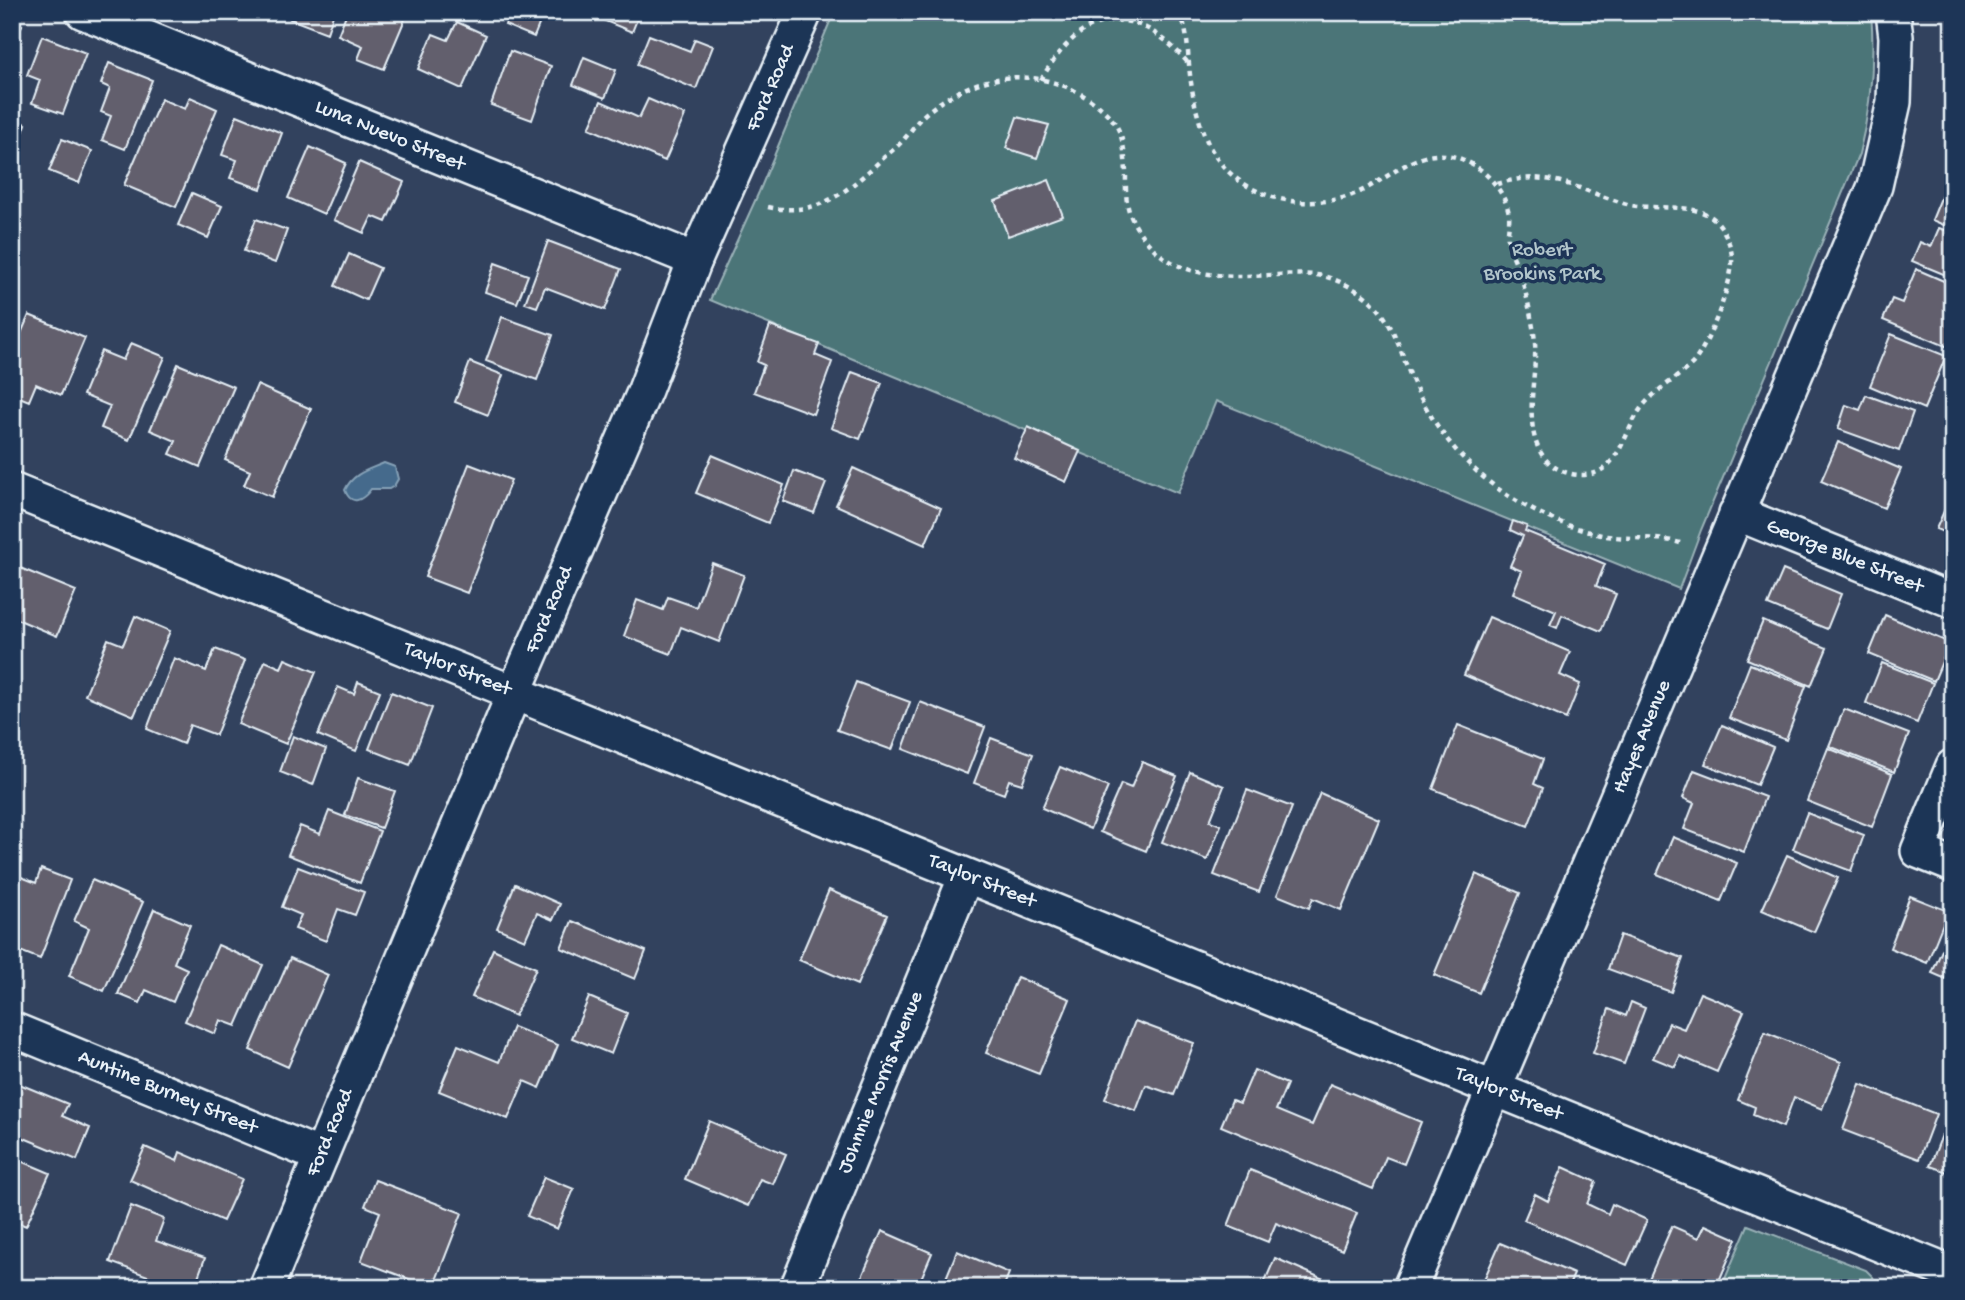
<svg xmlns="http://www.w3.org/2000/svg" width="1965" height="1300" font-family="'Gochi Hand',sans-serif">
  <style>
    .green { fill: #4c7478; stroke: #9ab2b8; stroke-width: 2 }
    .water { fill: #446b8c; stroke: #86a1b7; stroke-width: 2 }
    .building { fill: #625f6d; stroke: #e8f1f8; stroke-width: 2 }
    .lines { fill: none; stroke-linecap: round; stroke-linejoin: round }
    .minor-casing { stroke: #e8f1f8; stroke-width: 38 }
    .path { stroke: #e8f1f8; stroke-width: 4.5; stroke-dasharray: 5 5; stroke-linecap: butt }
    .minor { stroke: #1d3557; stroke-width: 33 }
    .labels { text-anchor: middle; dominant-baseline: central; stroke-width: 7; stroke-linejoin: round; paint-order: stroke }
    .street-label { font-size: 21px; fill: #e8f1f8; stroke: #1d3557 }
    .park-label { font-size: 21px; fill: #b1c5cb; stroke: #1d3557 }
  </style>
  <rect width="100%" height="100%" fill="#32425e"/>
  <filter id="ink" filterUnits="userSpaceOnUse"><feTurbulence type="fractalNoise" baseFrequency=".0143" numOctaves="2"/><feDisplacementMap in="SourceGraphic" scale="14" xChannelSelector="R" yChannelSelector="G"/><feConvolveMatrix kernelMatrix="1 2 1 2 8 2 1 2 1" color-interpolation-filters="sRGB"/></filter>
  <g filter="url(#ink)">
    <path class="green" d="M834,12h1037c4,48 0,95 -12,142l-158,376 -22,59 -463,-188 -38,92 -468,-193 49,-108z
      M1748,1225l118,45 7,7 4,11h-156z"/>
    <path class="water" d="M384,463l11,4 3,12 -4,7 -5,3h-18c-8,11 -20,18 -26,1 8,-17 23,-20 39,-27z"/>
    <path class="building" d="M292,12h42l-7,21 -37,-14z
      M347,12h61l-24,57 -26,-10 5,-13 -25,-11z
      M510,12h34l-10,25 -29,-12z
      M600,12h40l-8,20 -34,-14z
      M12,21l10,4 -10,23z
      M457,22l29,13 -24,54 -44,-20 15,-35 15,6z
      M649,35l41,16 5,-12 18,7 -17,43 -59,-24z
      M42,36l44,17 -23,61 -31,-11 8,-23 -13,-5z
      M510,51l41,15 -19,54 -41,-15z
      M584,57l32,13 -11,28 -32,-13z
      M109,63l43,17 -27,69 -23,-9 9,-24 -10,-4 9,-24 -9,-4z
      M190,97l27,12 -41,98 -52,-22 37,-86 24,10z
      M648,99l37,16 -20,46 -76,-33 12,-27 38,17z
      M237,115l45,18 -21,56 -31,-11 7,-18 -15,-5z
      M1017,117l32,8 -12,33 -31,-10z
      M12,119l14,5 -12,34 -2,-1z
      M62,139l30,12 -13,32 -30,-12z
      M310,147l36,16 -22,51 -36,-16z
      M359,162l45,20 -18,40 -14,-6 -8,17 -30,-13z
      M1049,180l14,36 -55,20 -13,-35z
      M1947,183l6,2v44l-21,-9z
      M192,193l30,13 -14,32 -30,-13z
      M256,219l31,11 -12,33 -31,-12z
      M1939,228l14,5v45l-41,-17 8,-19 11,5z
      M548,241l73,28 -16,41 -60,-23 -8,20 -12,-4z
      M349,254l31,14 -14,32 -31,-14z
      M495,263l33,12 -11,28 -32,-11z
      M1916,269l37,16v64l-70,-29 9,-21 10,4z
      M29,315l56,23 -24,57 -25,-11 -7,17 -17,-7v-40z
      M502,317l51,18 -16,45 -51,-19z
      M770,326l49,18 -4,11 17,7 -19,52 -59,-22 10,-27 -7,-3z
      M1891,334l55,22 -22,53 -54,-23z
      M131,343l34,14 -36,83 -28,-12 9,-22 -27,-11 18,-44 22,9z
      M470,362l33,13 -15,40 -33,-13z
      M178,364l56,23 -34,80 -30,-13 6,-13 -26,-11z
      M852,372l30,11 -22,56 -29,-11z
      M257,385l54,24 -39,88 -28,-12 6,-14 -25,-11z
      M1866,395l47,17 -14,39 -61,-22 8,-24 14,5z
      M1028,427l52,24 -14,31 -52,-24z
      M1838,442l63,27 -17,39 -63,-27z
      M1953,453v30l-10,-4z
      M712,455l72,30 -16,38 -72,-30z
      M469,464l42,16 -44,113 -42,-16z
      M853,468l88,40 -16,37 -89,-40z
      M794,471l32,12 -12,30 -31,-12z
      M1953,491v45l-17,-7z
      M1513,521l14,5 -2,5 80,33 -9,22 20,8 -15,37 -39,-16 -5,13 -7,-3 6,-14 -43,-18 9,-22 -12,-5 13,-30 -13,-6z
      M712,563l32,12 -25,67 -38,-15 -10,27 -47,-18 13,-36 26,10 5,-13 28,10z
      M20,568l56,23 -19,45 -45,-19v-30z
      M1783,570l58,24 -14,35 -59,-24z
      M1885,615l65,28 -16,38 -65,-27z
      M135,616l35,15 -36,85 -49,-21 23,-56 15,6z
      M1489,617l81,35 -10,23 20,9 -14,35 -102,-44z
      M1763,621l64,27 -16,38 -64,-27z
      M215,649l30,11 -29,75 -26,-10 -7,19 -36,-15 27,-71 32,13z
      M285,659l31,13 -30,72 -48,-20 27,-63 16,7z
      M1882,663l51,20 -16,40 -51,-20z
      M1750,664l56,22 -20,54 -57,-22z
      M358,682l22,9 -24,60 -38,-16 20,-48 16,7z
      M856,682l54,20 -18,48 -55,-20z
      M391,692l41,16 -22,57 -41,-16z
      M920,702l65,25 -18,47 -64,-25z
      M1844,709l65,25 -15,38 -65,-26z
      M1458,725l85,34 -9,25 9,4 -15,38 -95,-37z
      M1722,725l51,22 -16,38 -52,-21z
      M293,736l33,13 -13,36 -33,-13z
      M991,738l42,16 -11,30 -13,-4 -5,14 -30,-11z
      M1828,748l64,26 -20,53 -65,-26z
      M1142,762l35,14 -31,75 -46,-19 21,-48 10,4z
      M1060,767l48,20 -18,42 -48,-21z
      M1694,770l71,27 -21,55 -60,-23 10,-26 -11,-5z
      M1190,772l34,14 -14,35 11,4 -14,35 -45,-18z
      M358,778l37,13 -14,37 -36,-13z
      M1247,790l45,17 -33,85 -45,-17z
      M1320,793l59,26 -38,91 -28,-12 -4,10 -32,-13z
      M329,811l51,20 -20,52 -72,-28 12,-29 20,8z
      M1807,813l57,22 -13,36 -58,-22z
      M1673,837l64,26 -16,38 -64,-27z
      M1787,855l51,23 -24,54 -52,-22z
      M298,867l66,25 -9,23 -17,-6 -12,32 -31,-12 6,-14 -19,-8z
      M41,869l29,11 -30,79 -28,-11 4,-16 -4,-2v-35l7,-19 17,7z
      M1476,874l44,19 -41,100 -45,-18z
      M92,880l51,22 -39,89 -35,-15 20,-48 -15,-7z
      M515,884l45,20 -7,16 -16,-7 -12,27 -28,-12z
      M829,890l58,25 -30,70 -58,-25z
      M1910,896l38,15 -21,52 -37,-15z
      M154,909l36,16 -16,38 13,6 -14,33 -27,-12 -6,13 -22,-9z
      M572,921l74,30 -11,28 -74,-31z
      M1953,925v57l-21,-9z
      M1620,935l63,23 -12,34 -63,-23z
      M218,945l45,20 -27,61 -16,-6 -5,14 -30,-13z
      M493,949l43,19 -21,48 -43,-19z
      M290,958l38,17 -40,92 -38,-17z
      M1017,977l53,22 -31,75 -53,-21z
      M1700,993l44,18 -27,61 -37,-16 -5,11 -22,-9 16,-35 15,6z
      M589,997l38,16 -16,41 -39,-16z
      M1631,1002l14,6 -21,56 -31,-11 16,-44 17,7z
      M1135,1021l59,22 -20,52 -28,-10 -10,26 -31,-12z
      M513,1027l45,18 -18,43 -16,-7 -16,38 -69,-28 19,-46 41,17z
      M1765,1032l76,30 -19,47 -28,-12 -11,30 -30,-12 2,-8 -17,-7z
      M1254,1070l33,14 -11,26 36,15 18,-41 91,38 -17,42 -18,-7 -13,32 -152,-63 11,-26 8,3z
      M12,1081l56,23 -6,12 28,12 -13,32 -65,-27z
      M1860,1084l76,30 -17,45 -76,-29z
      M709,1121l77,33 -13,30 -13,-5 -12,27 -63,-27z
      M1942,1135l11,4v35l-23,-8z
      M145,1147l32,14 3,-9 62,27 -19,42 -93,-41z
      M12,1157l38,16 -24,53 -14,-6z
      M1563,1167l33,15 -9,22 21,10 4,-10 35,16 -20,45 -103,-45 11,-26 13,7z
      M1250,1170l107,43 -15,37 -66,-27 -8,19 -40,-16z
      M544,1177l30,12 -17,40 -30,-13z
      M375,1180l87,33 -29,75 -72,-27 19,-49 -15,-6z
      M131,1206l33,13 -8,22 49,17 -11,30h-14l-70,-26z
      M1705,1225l32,14 -21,49h-71l27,-62 27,12z
      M882,1231l50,22 -15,35h-60z
      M1500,1243l74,31 -6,14h-76l-10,-4z
      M957,1251l52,22 -6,15h-61z
      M1275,1258l53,23 -3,7h-63z
      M358,1278l25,10h-29z"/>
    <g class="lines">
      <g class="minor-casing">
        <g id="minor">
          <path id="s1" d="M83,12l612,248"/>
          <path id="s2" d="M12,490l1941,784"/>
          <path id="s3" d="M1736,513l217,88"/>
          <path d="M1953,766l-35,85 35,14"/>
          <path id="s4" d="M12,1029l309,127"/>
          <path id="s5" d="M266,1288l248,-595 131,-303 50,-130 110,-248"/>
          <path id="s6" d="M797,1288l169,-412"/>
          <path id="s7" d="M1410,1288l465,-1102 19,-84 2,-65 -3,-25"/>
        </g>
      </g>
      <path class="path" d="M1180,12c8,22 7,31 9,52 2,28 10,67 25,90 29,45 89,58 138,41 43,-16 71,-61 123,-29 15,9 31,29 34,48 1,9 -2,18 -1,26 1,8 6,18 9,26 6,16 11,34 14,51 3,14 5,27 4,40 -1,34 -15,92 23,112 13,7 32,9 45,0 19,-13 25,-44 39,-62 14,-18 35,-28 51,-44 15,-17 41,-83 39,-106 -1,-14 -10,-34 -22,-41 -22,-13 -55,-6 -79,-11 -53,-13 -79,-39 -137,-20
        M1041,80c41,-72 93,-80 147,-17
        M768,207c49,10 76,-13 111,-45 8,-8 19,-15 26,-24 7,-8 11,-16 19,-23 40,-35 90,-48 140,-29 18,7 42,22 52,39 8,13 9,32 10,47 0,13 -1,29 4,42 4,12 14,25 23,34 42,42 109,23 162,27 15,1 31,9 44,17 36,23 40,61 57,96 36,77 99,125 181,146 27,7 56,1 83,9"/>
      <use href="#minor" class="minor"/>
    </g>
  </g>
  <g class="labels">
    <g class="street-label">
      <text stroke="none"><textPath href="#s5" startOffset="1302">Ford Road</textPath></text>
      <text stroke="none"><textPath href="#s1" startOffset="331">Luna Nuevo Street</textPath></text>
      <text stroke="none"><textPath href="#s3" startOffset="117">George Blue Street</textPath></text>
      <text stroke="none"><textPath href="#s5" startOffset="735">Ford Road</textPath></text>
      <text stroke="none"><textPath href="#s2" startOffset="480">Taylor Street</textPath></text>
      <text stroke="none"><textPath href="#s7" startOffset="598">Hayes Avenue</textPath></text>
      <text stroke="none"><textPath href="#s2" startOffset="1046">Taylor Street</textPath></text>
      <text stroke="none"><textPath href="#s6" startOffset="222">Johnnie Morris Avenue</textPath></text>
      <text stroke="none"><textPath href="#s4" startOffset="168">Auntine Burney Street</textPath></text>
      <text stroke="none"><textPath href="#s2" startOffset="1614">Taylor Street</textPath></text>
      <text stroke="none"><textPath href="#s5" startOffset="168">Ford Road</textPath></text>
    </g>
    <g class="park-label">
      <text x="1542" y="251">Robert<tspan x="1542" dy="24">Brookins Park</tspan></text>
    </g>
  </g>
  <rect width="1965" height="1300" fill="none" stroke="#1d3557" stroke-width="42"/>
  <rect x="21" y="21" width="1923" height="1258" fill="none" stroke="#e8f1f8" stroke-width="2.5" filter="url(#ink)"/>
</svg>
